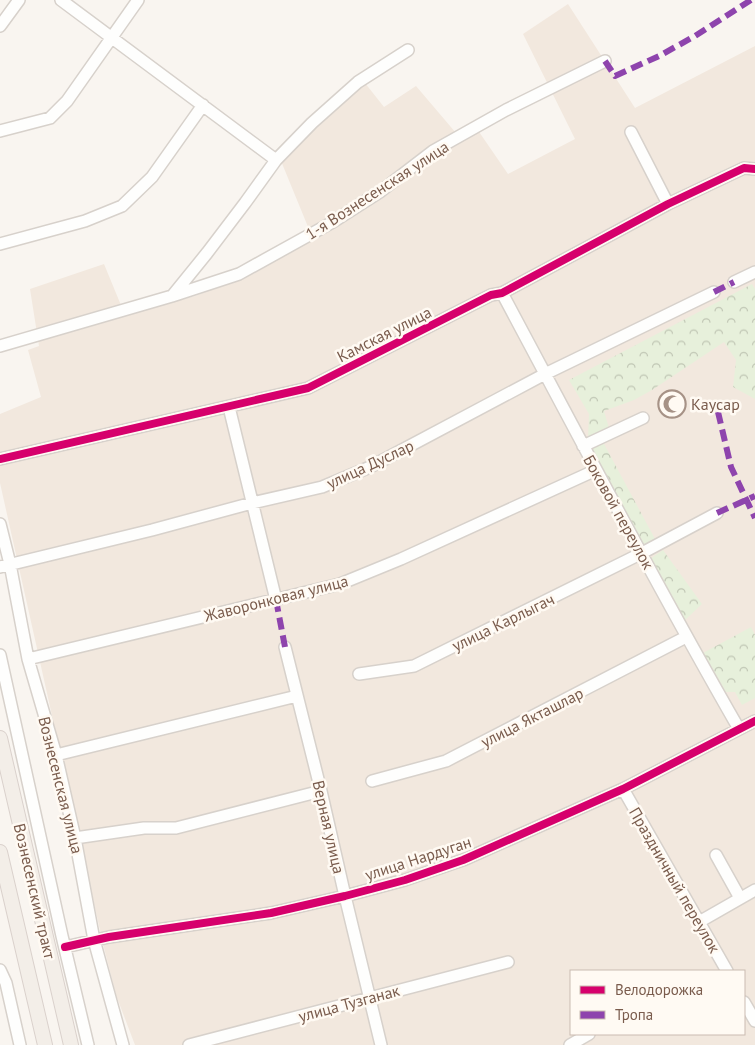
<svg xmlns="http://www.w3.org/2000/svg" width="755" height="1045" font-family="'PT Sans',sans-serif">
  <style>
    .residential { fill: #f2e8de; fill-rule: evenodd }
    .forest { fill: url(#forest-crowns) }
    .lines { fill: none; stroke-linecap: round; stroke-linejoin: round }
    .minor-casing { stroke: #d7d1cb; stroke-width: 14 }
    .major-casing { stroke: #dad1cc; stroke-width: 16 }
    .minor { stroke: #fefefd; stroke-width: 11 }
    .major { stroke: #f3eee8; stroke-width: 14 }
    .quiet { stroke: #8e44ad; stroke-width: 6; stroke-dasharray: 12 6; stroke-linecap: butt }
    .cycleway-casing { stroke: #fffaf3; stroke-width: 11 }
    .cycleway { stroke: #d6006c; stroke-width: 8 }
    .labels { text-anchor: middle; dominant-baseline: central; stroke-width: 5; stroke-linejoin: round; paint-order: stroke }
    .street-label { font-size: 16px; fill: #7a5c4d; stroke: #fffaf3 }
    .poi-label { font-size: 16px; fill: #7a5c4d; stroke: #fffaf3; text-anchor: start }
  </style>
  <defs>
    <pattern id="forest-crowns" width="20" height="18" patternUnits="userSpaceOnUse" patternTransform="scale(1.25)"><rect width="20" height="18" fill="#e7f0db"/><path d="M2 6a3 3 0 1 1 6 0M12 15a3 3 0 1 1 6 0" fill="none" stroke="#c0c6b4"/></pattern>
  </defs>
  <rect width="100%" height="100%" fill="#f9f5f0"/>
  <path class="residential" d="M568,4l67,104 120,-62v999h-620l-19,-50 -12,-47 -104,-465v-69l41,-17 -13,-47 11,-4 -9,-57 74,-25 21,51 70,-19 60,-23 58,-34 -32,-78 84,-78 19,24 32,-21 40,47 19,-7 33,48 67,-35 -52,-105zM571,971h173v63h-173z"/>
  <path class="forest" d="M752,284l3,5v110l-22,-12 3,-27 -12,-18 -72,48 -18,10 -30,11 5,17 -21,10 1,-24 -20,-34z
    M603,442l52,97 -12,8 -52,-98z
    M663,550l39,54 -18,17 -34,-62z
    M751,627l4,8v63l-13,7 -7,-13h-9l-23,-39z"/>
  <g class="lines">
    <g class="minor-casing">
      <path id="minor" d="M61,0l215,160
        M0,26l19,-26
        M0,131l50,-13 17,-17 71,-101
        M631,132l37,72
        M0,244l85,-23 37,-15 30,-29 51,-72
        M734,282l21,-10
        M502,293c78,146 155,293 237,436
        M173,295l34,-42 38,-50 31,-43 36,-37 46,-41 50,-32
        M0,346l172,-50 67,-22 92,-51 50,-32 52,-40 73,-41 99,-49
        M229,407l47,193
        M583,446l60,-28
        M0,459l308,-71 183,-93 11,-2 166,-89 76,-36 11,1
        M0,524l10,40 18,95 28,96 19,83 19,102 29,105
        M0,567l152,-37 100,-27 70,-16 48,-20 175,-93 169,-82
        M285,647l36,144 24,105 36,149
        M0,655l62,281 26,109
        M28,659l312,-75 61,-25 195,-89
        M359,674l55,-8 228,-113 75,-40
        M56,755l241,-59
        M372,781l74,-20 240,-124
        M623,789l104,182
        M75,838l69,-10h32l145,-37
        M716,855l24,43
        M699,922l56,-32
        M65,947l44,-10 162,-24 74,-17 60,-16 58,-20 160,-71 132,-68
        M0,970l6,13 14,62
        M744,1002l11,19
        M189,1045l319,-83
        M570,1045l19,-11"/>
    </g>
    <g class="major-casing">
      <path id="major" d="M0,738l71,307
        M0,852l45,193"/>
    </g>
    <use href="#minor" class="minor"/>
    <use href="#major" class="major"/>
    <path class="quiet" d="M605,61l10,15 44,-20 36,-20 56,-36
      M714,292l20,-10
      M718,412l13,55 24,51
      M717,513l38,-17
      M276,600l9,47"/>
    <g class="cycleway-casing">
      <path id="cycleway" d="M0,459l308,-71 183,-93 11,-2 166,-89 76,-36 11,1
        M65,947l44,-10 162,-24 74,-17 60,-16 58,-20 160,-71 132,-68"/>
    </g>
    <use href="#cycleway" class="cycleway"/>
  </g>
  <defs>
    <g id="mosque-ring" transform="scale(1.4375)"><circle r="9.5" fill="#fffaf3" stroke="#a69286" stroke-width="1.5"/><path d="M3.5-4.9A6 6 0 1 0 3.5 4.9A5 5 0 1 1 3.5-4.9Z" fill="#a69286"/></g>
  </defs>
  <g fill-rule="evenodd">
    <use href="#mosque-ring" x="672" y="404"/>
  </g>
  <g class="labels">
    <g class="street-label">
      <text transform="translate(377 190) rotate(-33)">1-я Вознесенская улица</text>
      <text transform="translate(384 334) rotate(-27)">Камская улица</text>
      <text transform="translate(370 464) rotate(-25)">улица Дуслар</text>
      <text transform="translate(619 512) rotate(61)">Боковой переулок</text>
      <text transform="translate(276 598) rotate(-14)">Жаворонковая улица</text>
      <text transform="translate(503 622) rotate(-26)">улица Карлыгач</text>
      <text transform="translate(532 717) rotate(-27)">улица Якташлар</text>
      <text transform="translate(61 785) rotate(76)">Вознесенская улица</text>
      <text transform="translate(329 827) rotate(77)">Верная улица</text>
      <text transform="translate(418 858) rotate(-18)">улица Нардуган</text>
      <text transform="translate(675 880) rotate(60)">Праздничный переулок</text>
      <text transform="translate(35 891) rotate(77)">Вознесенский тракт</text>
      <text transform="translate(349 1003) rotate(-15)">улица Тузганак</text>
    </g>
    <g class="poi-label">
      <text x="691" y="404">Каусар</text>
    </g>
  </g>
  <rect x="570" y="970" width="175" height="65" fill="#fffaf3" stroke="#cabbb1"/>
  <rect x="580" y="986" width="25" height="8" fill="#d6006c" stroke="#cabbb1"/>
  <text x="615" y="995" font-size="15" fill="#7a5c4d">Велодорожка</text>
  <rect x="580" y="1011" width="25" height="8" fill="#8e44ad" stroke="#cabbb1"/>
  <text x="615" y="1020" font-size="15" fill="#7a5c4d">Тропа</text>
</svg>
